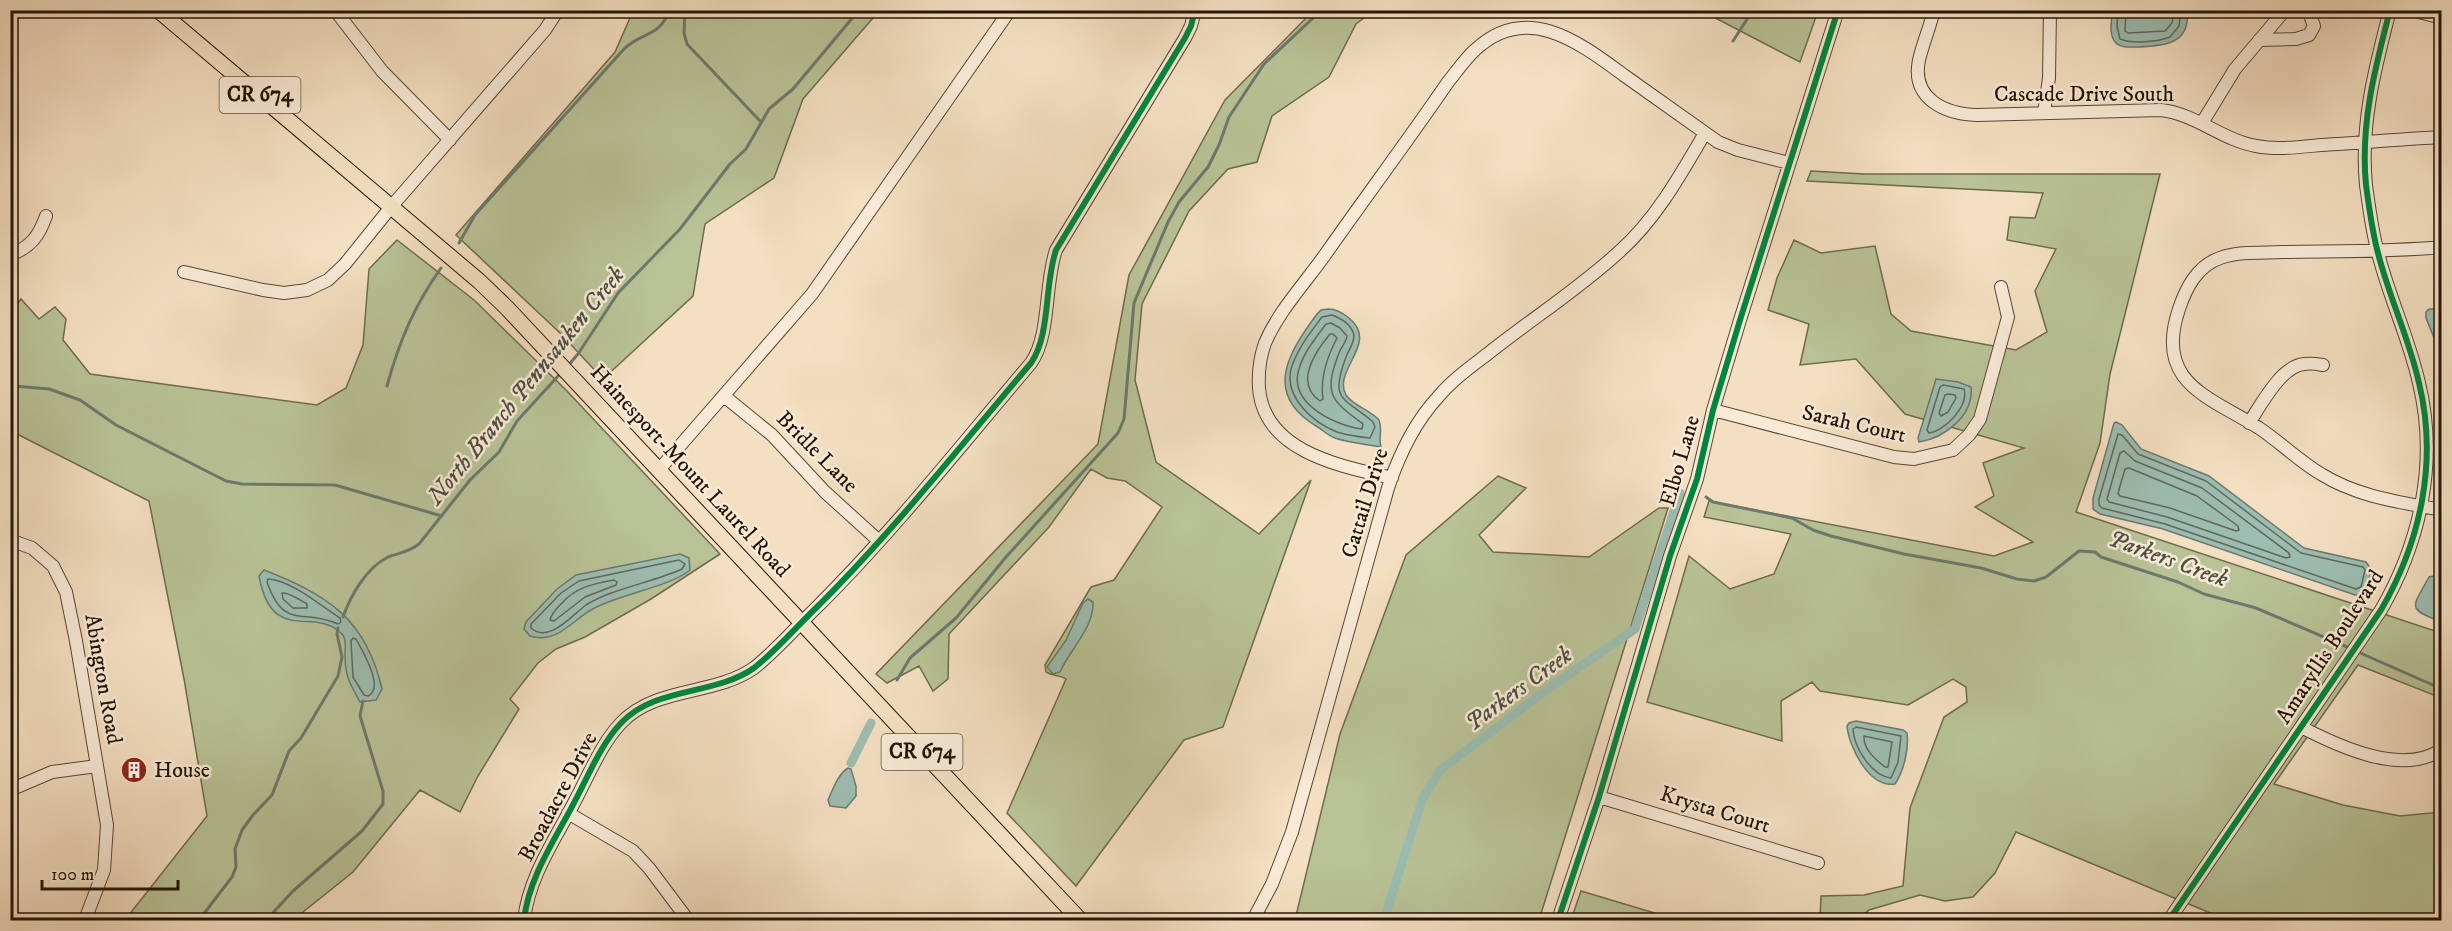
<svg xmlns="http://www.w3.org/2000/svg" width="2452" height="931" font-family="'IM FELL DW Pica',serif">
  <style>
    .green { fill: #b8c296; stroke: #6e6b4d; stroke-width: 1.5 }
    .water { fill: #9cbdb1; stroke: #6c796c; stroke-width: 1.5 }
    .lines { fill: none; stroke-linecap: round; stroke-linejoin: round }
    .shore { stroke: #60685a; stroke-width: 1.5 }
    .stream { stroke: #6c796c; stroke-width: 3 }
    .canal { stroke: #9cbdb1; stroke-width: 9 }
    .minor-casing { stroke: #574734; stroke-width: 14 }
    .major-casing { stroke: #231404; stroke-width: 17 }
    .minor { stroke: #f8ead7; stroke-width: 12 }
    .major { stroke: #f4dfc2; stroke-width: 15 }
    .cycleway-casing { stroke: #f8ead7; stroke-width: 10 }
    .cycleway { stroke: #00873e; stroke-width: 6 }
    .labels { text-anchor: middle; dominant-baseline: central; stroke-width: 5; stroke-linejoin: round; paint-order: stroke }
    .shield { fill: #f8ead7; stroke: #635443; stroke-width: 1.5 }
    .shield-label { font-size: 21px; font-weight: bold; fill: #231404 }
    .street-label { font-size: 22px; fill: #231404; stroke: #f8ead7 }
    .poi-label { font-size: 22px; fill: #231404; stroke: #f8ead7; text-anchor: start }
    .water-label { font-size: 24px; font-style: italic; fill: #4d4f41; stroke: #f8ead7 }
  </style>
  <rect width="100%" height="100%" fill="#f4dfc2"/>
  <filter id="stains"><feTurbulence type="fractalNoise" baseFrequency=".00333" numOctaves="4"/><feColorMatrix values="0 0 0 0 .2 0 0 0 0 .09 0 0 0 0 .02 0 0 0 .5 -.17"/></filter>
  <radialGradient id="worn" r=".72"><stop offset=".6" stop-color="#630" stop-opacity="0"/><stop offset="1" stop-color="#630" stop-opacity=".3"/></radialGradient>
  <path class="green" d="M633,11h246l-76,88 -29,79 -69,46 -12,72 -90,83 -43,-46 -104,-98 159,-183z
    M1313,11h60l-17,13 -27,53 -57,39 -15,46 -29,7 -39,42 -47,93 -7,76 21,82 103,72 52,-54 -88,247 -39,13 -108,146 -69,-73 59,-134c-6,-4 -13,-3 -20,-7l-1,-7 46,-78 23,-7 48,-73 -37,-26 -18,-3 -16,-9 -42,58 -100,107 -1,45 -15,12 -14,-25 -32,17 -11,-9 222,-230 31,-169 96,-175z
    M1702,11h116l-18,51z
    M1811,171l53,3h296l-50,200 -10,69 -24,69 365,121v65l-83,-33 -84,119 69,21 57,11 41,-4v108h-214l-211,-88 -21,41 -22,24 -28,4 -25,-6 -51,15 -11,10h-38l1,-24 43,-1 39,-9 7,-78 34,-91 23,-15 -1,-15 -13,-8 -45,26 -88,-14 -8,-9 -31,19 1,40 -135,-39 42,-146 41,33 44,-15 17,-40 -87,-17 5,-16 285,55 39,-14 -58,-35 19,-11 -11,-33 41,-15 -119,-34 -49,-55 -56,6 9,-41 -41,-14 9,-32 17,-38 27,13 54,-7 16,68 20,17 105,19 31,-18 -12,-41 21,-42 -49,-9 3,-23 25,1 8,-25 -236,-12z
    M397,240l77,60 93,91 153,163 -69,45 -66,38 -29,12 -18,14 -28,36 9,10 -41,67 -18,36 -40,-22 -67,82 -60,48h-168l82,-104 -23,-137 -35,-178 -138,-70v-120l10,-12 18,20 16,-12 11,12 -3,21 27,34 227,31 29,-17 17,-43 6,-76z
    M1498,476l28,12 -47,47 14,17 96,5 70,-49h9l-129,412h-244l45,-186 66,-179z
    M1581,891l97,29h-107z"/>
  <path class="water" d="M2113,11h74c4,33 -24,35 -48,36 -8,0 -18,1 -23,-4 -7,-7 -5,-23 -3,-32z
    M1328,309c8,0 15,4 21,9 31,25 -17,52 -3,77 7,11 25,15 33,25 4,10 -1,17 2,27 -15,-3 -32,-4 -46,-9 -8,-3 -12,-8 -19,-12 -53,-32 -28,-73 1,-112l4,-4z
    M2429,309h12v46l-15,-37v-6z
    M1936,379l22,3 13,5c3,29 -27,51 -52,55l-1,-4z
    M2116,422l6,3 19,24 68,27 95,72 62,14 5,7 -3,18 -8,8h-5l-192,-66 -63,-15 -7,-5v-11l21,-75z
    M680,554l9,4 1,12c-22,18 -73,24 -99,40 -21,12 -34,34 -61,26l-6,-7 2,-7 31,-33 19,-14z
    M264,570c64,25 102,49 118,119l-6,11 -16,2c-10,-18 -15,-26 -15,-47 0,-7 2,-17 -4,-22 -28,-27 -69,13 -82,-57z
    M2434,576l7,1v45c-36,-14 -28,-15 -12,-45z
    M1088,599l5,3c1,26 -23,47 -33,70l-7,2 -6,-7 19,-27 17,-37z
    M1856,721l47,9 4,3c2,15 -3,38 -12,51 -26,4 -46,-37 -48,-58l2,-3z
    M848,768l3,1 5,17v10l-10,12 -16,-2 -2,-6c5,-11 10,-26 20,-32z"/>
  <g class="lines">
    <path class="shore" d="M2118,10l-1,16 3,13c13,5 37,3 50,-2l9,-11 2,-16
      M2126,10l-1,21 3,2 37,-2 7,-8 2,-13
      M1332,315c10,4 19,9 22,20 0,9 -5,14 -8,22 -17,45 -2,40 27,65l2,5 -5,11c-10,-1 -23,-3 -33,-6 -23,-9 -53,-34 -46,-63 6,-20 19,-36 31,-52z
      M1331,323l9,5 7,8c-1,7 -6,11 -8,17 -16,42 -8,47 24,71l-1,5c-25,-3 -71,-24 -64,-56 4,-19 17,-34 28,-49z
      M1330,334h3l4,4c-10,19 -17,40 -14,61l-3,2c-26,-18 -5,-49 10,-67z
      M1943,385l21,4c5,17 -19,42 -35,44l-2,-3 13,-43z
      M1948,394l7,1 1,3 -8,14 -7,4 -2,-3 6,-18z
      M2118,434l4,1 16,19 68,27 95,72 62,14 2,3 -4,17 -5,2 -191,-65 -63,-16 -3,-3v-6z
      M2124,451l11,10 67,27 87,65 1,4 -4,1 -119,-41 -58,-15 -2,-3 13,-46z
      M2129,468l68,28 41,30 1,4 -3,1 -66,-23 -50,-12 -2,-3 7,-24z
      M679,560l6,4 -3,5c-28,13 -71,20 -96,36 -14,10 -37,39 -55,23v-4l30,-31 18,-12z
      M268,579c23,1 53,27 72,39l1,4 -3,2c-36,-16 -54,7 -71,-42z
      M614,580l3,2 -1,3 -31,12 -31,24 -4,-1c1,-6 6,-11 11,-16 15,-17 31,-20 53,-24z
      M282,593c7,-1 18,7 25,11v4h-14l-10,-9z
      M353,638l3,1c7,13 29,49 12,57l-4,-1 -11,-18 -2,-36z
      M1856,727l45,9 -3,26 -7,16c-19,-2 -37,-30 -38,-49z
      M1864,736l28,6 -4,25h-3c-10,-8 -22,-18 -21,-31z"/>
    <path class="stream" d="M685,10l-1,23 3,11 74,78
      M1733,41l20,-31
      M459,243l16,-28 149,-166c17,-17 37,-12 45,-39
      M567,367l11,-13 40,-61 62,-64 50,-65 16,-15 23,-40 24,-20 66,-79
      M10,384l4,2 35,3 31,11 36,25 110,56 16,3 93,1 107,31
      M387,386c12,-44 27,-80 54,-118
      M1706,497l7,5 79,16 21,12 18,6 73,18 77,14 36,11 17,2 12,-4 33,-26 16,1 6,5 77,25 26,12 52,14 96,41
      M343,617c8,-22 23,-49 45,-60 11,-4 21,-5 31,-13l51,-64 29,-28 18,-31 43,-47
      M2358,652l84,37
      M897,680l13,-22 46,-40 50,-61 112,-124 6,-14 10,-116 34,-81 11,-20 29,-35 11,-22 10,-28 35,-53 48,-45 5,-9
      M269,917l24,-26 69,-60 21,-27v-13l-23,-75 3,-15
      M199,920l33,-43 4,-10 -1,-18 7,-19 11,-15 19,-20 17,-44 12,-13 37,-62 4,-19 -5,-23 1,-6"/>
    <path class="canal" d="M851,763l20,-40
      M1384,920l38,-120 18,-30 112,-84 83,-57 45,-136"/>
    <g class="minor-casing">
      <path id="minor" d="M335,10l47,61 68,69
        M1934,10c-4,17 -11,33 -15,50 -8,39 26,54 58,55l184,-5c35,4 61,30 95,36 21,4 44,1 65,-1 40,-2 80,-6 121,-8
        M2411,10l31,8
        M2259,40l37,-1 13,-4 5,-9 -4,-11 -5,-5
        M2044,113l5,-35 1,-68
        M2202,123l33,-54 50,-59
        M2442,247c-53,5 -106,4 -159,5 -20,1 -44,-1 -63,6 -23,8 -34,30 -41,51 -25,74 29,87 80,119 21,14 40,33 62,46 37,23 79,28 121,36
        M10,255c21,-8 29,-19 36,-39
        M184,272l79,18 21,3 23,-3 21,-10 17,-16 46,-57 154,-177 13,-20
        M724,396l48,39 53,57 54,49
        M1713,410l181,47 20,2 39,-9 16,-15 11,-16 28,-102 -7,-30
        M2249,423c12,-18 32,-57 55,-59 6,-1 13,0 19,1
        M658,471l154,-177 198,-284
        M1392,478c-52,-12 -128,-26 -133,-90 -1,-16 1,-31 6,-45 14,-33 42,-62 62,-91 40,-57 82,-113 121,-170 9,-11 17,-23 27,-32 52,-49 105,-7 150,26 31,22 62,44 93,66l20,8 51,13
        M10,540l22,8 21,18 13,26 10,49 31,184 -3,45 -19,50
        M2301,727c37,19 102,50 141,22
        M10,790l42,-18 45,-6
        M1599,797l219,66
        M568,813l65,38 16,17 39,52
        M524,920c5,-45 33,-83 53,-123 13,-25 25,-54 44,-74 35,-37 93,-27 133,-55 23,-18 44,-43 65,-63 76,-76 143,-161 212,-242 20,-29 13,-78 25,-113l129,-212 6,-12 4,-16
        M1253,920l19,-36 20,-52 96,-344c11,-33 26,-65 50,-91 15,-18 34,-31 52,-45 43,-34 90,-64 130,-101 36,-32 61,-77 85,-118
        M1558,920l41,-123 71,-241 27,-77 16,-69 27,-90 98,-310
        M2169,920l212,-310c40,-69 57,-149 38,-227 -10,-45 -30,-86 -41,-130 -6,-22 -9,-46 -12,-68 -6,-60 9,-117 24,-175"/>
    </g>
    <g class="major-casing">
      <path id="major" d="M158,10l321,271 28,27 573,612"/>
    </g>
    <use href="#minor" class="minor"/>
    <use href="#major" class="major"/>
    <g class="cycleway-casing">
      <path id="cycleway" d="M524,920c5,-45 33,-83 53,-123 13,-25 25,-54 44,-74 35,-37 93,-27 133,-55 23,-18 44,-43 65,-63 76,-76 143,-161 212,-242 20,-29 13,-78 25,-113l129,-212 6,-12 4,-16
        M1558,920l41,-123 71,-241 27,-77 16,-69 27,-90 98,-310
        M2169,920l212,-310c40,-69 57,-149 38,-227 -10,-45 -30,-86 -41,-130 -6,-22 -9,-46 -12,-68 -6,-60 9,-117 24,-175"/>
    </g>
    <use href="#cycleway" class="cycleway"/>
  </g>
  <defs>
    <g id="building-disc" transform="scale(1.35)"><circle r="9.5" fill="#8f2418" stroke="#f8ead7"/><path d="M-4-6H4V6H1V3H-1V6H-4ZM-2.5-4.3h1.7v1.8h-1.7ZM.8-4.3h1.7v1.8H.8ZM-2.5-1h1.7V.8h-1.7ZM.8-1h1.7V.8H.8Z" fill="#fff"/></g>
  </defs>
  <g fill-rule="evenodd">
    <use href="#building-disc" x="134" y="770"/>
  </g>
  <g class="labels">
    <g class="shield">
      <rect x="219.5" y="77" width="81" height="36" rx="4.5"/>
      <rect x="881.5" y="734" width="81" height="36" rx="4.5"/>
    </g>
    <g class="shield-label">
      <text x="260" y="95">CR 674</text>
      <text x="922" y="752">CR 674</text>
    </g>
    <g class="street-label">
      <text x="2084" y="94">Cascade Drive South</text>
      <text transform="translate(1854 424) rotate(13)">Sarah Court</text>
      <text transform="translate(817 452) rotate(45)">Bridle Lane</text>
      <text transform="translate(1680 461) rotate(-74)">Elbo Lane</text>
      <text transform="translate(690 471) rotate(47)">Hainesport-Mount Laurel Road</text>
      <text transform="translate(1365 503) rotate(-73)">Cattail Drive</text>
      <text transform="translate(2330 647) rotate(-57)">Amaryllis Boulevard</text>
      <text transform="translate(103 679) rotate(80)">Abington Road</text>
      <text transform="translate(558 797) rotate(-62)">Broadacre Drive</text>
      <text transform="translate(1715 810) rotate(17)">Krysta Court</text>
    </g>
    <g class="poi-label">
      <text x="154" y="770">House</text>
    </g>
    <g class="water-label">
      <text transform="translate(526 386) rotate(-51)">North Branch Pennsauken Creek</text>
      <text transform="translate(2168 559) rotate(20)">Parkers Creek</text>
      <text transform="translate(1519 689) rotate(-36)">Parkers Creek</text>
    </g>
  </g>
  <rect width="2452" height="931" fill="none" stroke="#f4dfc2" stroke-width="36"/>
  <rect x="12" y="12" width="2428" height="907" fill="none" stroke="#231404" stroke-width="3"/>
  <rect x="18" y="18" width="2416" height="895" fill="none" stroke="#231404" stroke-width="1.5"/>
  <path d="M42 880v9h136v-9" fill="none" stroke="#231404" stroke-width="3"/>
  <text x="51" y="880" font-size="18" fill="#231404" stroke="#f8ead7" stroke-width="4.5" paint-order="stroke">100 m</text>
  <rect width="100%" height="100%" filter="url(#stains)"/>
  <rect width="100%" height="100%" fill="url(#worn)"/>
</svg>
